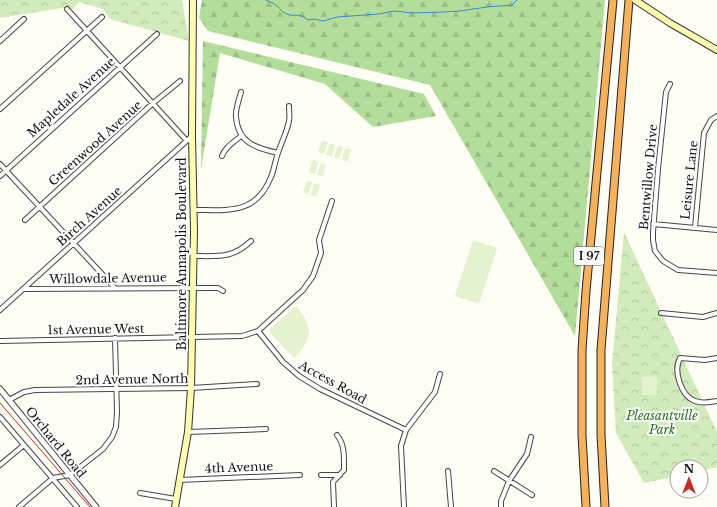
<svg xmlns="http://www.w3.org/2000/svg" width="717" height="507" font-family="'Libre Baskerville',serif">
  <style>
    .forest { fill: url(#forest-firs) }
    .park { fill: url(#park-crowns) }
    .pitch { fill: #e3f2cf }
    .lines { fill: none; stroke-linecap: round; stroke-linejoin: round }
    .stream { stroke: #3e88d0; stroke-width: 1 }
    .minor-casing { stroke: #444; stroke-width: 6 }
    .tertiary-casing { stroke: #444; stroke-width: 7 }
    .secondary-casing { stroke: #333; stroke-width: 8 }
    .motorway-casing { stroke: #222; stroke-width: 9 }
    .minor { stroke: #fff; stroke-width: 4 }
    .tertiary { stroke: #fff; stroke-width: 5 }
    .secondary { stroke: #fffeb0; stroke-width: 6 }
    .motorway { stroke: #f6b15c; stroke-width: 7 }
    .tram { stroke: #c52c25; stroke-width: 1 }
    .labels { text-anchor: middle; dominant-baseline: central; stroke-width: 4; stroke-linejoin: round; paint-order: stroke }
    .shield { fill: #fff; stroke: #585858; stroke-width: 1 }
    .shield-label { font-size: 11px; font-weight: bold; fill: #111 }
    .street-label { font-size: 12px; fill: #111; stroke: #fff }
    .park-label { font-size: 12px; font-style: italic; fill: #276c1e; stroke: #fff }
  </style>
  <defs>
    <pattern id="forest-firs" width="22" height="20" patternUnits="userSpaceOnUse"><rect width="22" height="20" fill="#b3dd9b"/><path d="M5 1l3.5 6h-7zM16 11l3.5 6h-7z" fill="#99bd84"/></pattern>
    <pattern id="park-crowns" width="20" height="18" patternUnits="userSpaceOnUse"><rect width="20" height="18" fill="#d1ebbd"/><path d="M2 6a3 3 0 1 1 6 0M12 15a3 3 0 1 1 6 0" fill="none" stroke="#b2c8a1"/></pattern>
  </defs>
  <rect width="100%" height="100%" fill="#fffef5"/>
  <path class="forest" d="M202,0h403l-30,336 -145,-251 -222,-54 -9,-13z
    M203,41l221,53 12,22 -63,11 -48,-43 -105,-31 -19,116z"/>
  <path class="park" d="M0,0h182l7,41 -79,-22 -7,-10 -24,-7 -6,7 -11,-1 -62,10z
    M624,232l93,200v35l-16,4v-4h-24v9l-33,7 -28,-50 -4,-68z"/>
  <path class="pitch" d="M322,141l6,1 -4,12 -6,-2z
    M330,143l5,2 -3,12 -6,-2z
    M338,146l5,1 -4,12 -5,-2z
    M345,148l6,2 -4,12 -5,-2z
    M313,160l5,2 -3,12 -6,-2z
    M321,163l5,2 -3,11 -6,-1z
    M307,181l5,1 -4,12 -5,-2z
    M314,183l6,2 -4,12 -5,-2z
    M473,240l24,8 -18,56 -24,-8z
    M296,306c18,21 17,33 -2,52l-24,-25v-4z
    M657,376v19h-15v-18z"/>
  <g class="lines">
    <path class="stream" d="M266,0c4,2 8,3 11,6 4,3 5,7 10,8 9,4 9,-3 21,6l5,-1 10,2 14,-4 42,-3 15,-3 18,2 31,-1 17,-1 27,-4 25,-2 5,-5"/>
    <g class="minor-casing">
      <path id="minor" d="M67,9l120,132
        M0,41l24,-22
        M670,84l-4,8 -8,77 -5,63v8l2,11 8,10 15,9 39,3
        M241,92c-2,8 -6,18 -5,25 2,26 20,31 42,36
        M0,109l102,-92
        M222,156c3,-9 12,-14 19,-20
        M0,164l115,124
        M0,176l157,-142
        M332,201l-13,39 2,13 -8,23 -10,14 -45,41 25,31 16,14 21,13 86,41 29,-38 5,-18
        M194,210c34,0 62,5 77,-33 3,-7 4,-16 7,-24 3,-10 9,-21 11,-32 1,-4 0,-10 0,-15
        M25,220l127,-116 28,-23
        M653,224l64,6
        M695,227l9,-94 7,-13 6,-4
        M193,256c25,0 39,3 58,-15
        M23,289l184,-1h11l5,3
        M0,310l192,-174
        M661,313l42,4 14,-4
        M0,341l242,-5 16,-5
        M717,358l-12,2 -25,-2c-7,13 1,38 15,43 8,3 15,1 22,0
        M9,400l15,-8 11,-2 156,-2 66,-4
        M0,417l77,90
        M188,432l78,-3
        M0,465l24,-20
        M448,471l3,36
        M494,471l38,24
        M321,475h19
        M179,480l121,-5
        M140,493l36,6
        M19,507l34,-29 17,-3 33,-26 9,-12 4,-10 1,-15 -2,-74
        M334,507l-1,-25 11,-12c0,-13 1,-25 -7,-35
        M404,507l-3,-61 5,-16
        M501,507v-6l8,-20 18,-27 4,-17"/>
    </g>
    <g class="tertiary-casing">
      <path id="tertiary" d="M0,389l96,118"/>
    </g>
    <g class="secondary-casing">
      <path id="secondary" d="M635,0l35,23 47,27
        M175,507l13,-75 3,-44 3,-157 -2,-95 1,-136"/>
    </g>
    <g class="motorway-casing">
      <path id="motorway" d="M586,507l-4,-72v-85l4,-59 27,-291
        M605,507l-4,-72v-85l28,-350"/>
    </g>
    <use href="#minor" class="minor"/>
    <use href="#tertiary" class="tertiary"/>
    <use href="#secondary" class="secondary"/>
    <use href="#motorway" class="motorway"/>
    <path class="tram" d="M0,403l90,104"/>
  </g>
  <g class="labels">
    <rect class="shield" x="574" y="247" width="30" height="18" rx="3"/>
    <g class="shield-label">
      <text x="589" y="256">I 97</text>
    </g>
    <g class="street-label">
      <text transform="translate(71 97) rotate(-42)">Mapledale Avenue</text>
      <text transform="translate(95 143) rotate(-42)">Greenwood Avenue</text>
      <text transform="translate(648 177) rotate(-85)">Bentwillow Drive</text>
      <text transform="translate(689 180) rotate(-84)">Leisure Lane</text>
      <text transform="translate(89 216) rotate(-42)">Birch Avenue</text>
      <text transform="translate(181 254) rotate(-90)">Baltimore Annapolis Boulevard</text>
      <text transform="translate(108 278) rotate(-1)">Willowdale Avenue</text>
      <text transform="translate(96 329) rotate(-1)">1st Avenue West</text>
      <text transform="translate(132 379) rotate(-1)">2nd Avenue North</text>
      <text transform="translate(333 382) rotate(29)">Access Road</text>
      <text transform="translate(56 442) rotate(51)">Orchard Road</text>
      <text transform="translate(239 467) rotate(-2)">4th Avenue</text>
    </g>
    <g class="park-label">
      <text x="662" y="415">Pleasantville<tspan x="662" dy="14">Park</tspan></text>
    </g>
  </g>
  <g transform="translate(689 479)"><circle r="19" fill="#ffffff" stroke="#a0a0a0"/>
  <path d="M0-3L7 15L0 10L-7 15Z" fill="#c52c25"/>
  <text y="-6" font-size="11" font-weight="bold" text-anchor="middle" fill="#111111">N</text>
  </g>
</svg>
